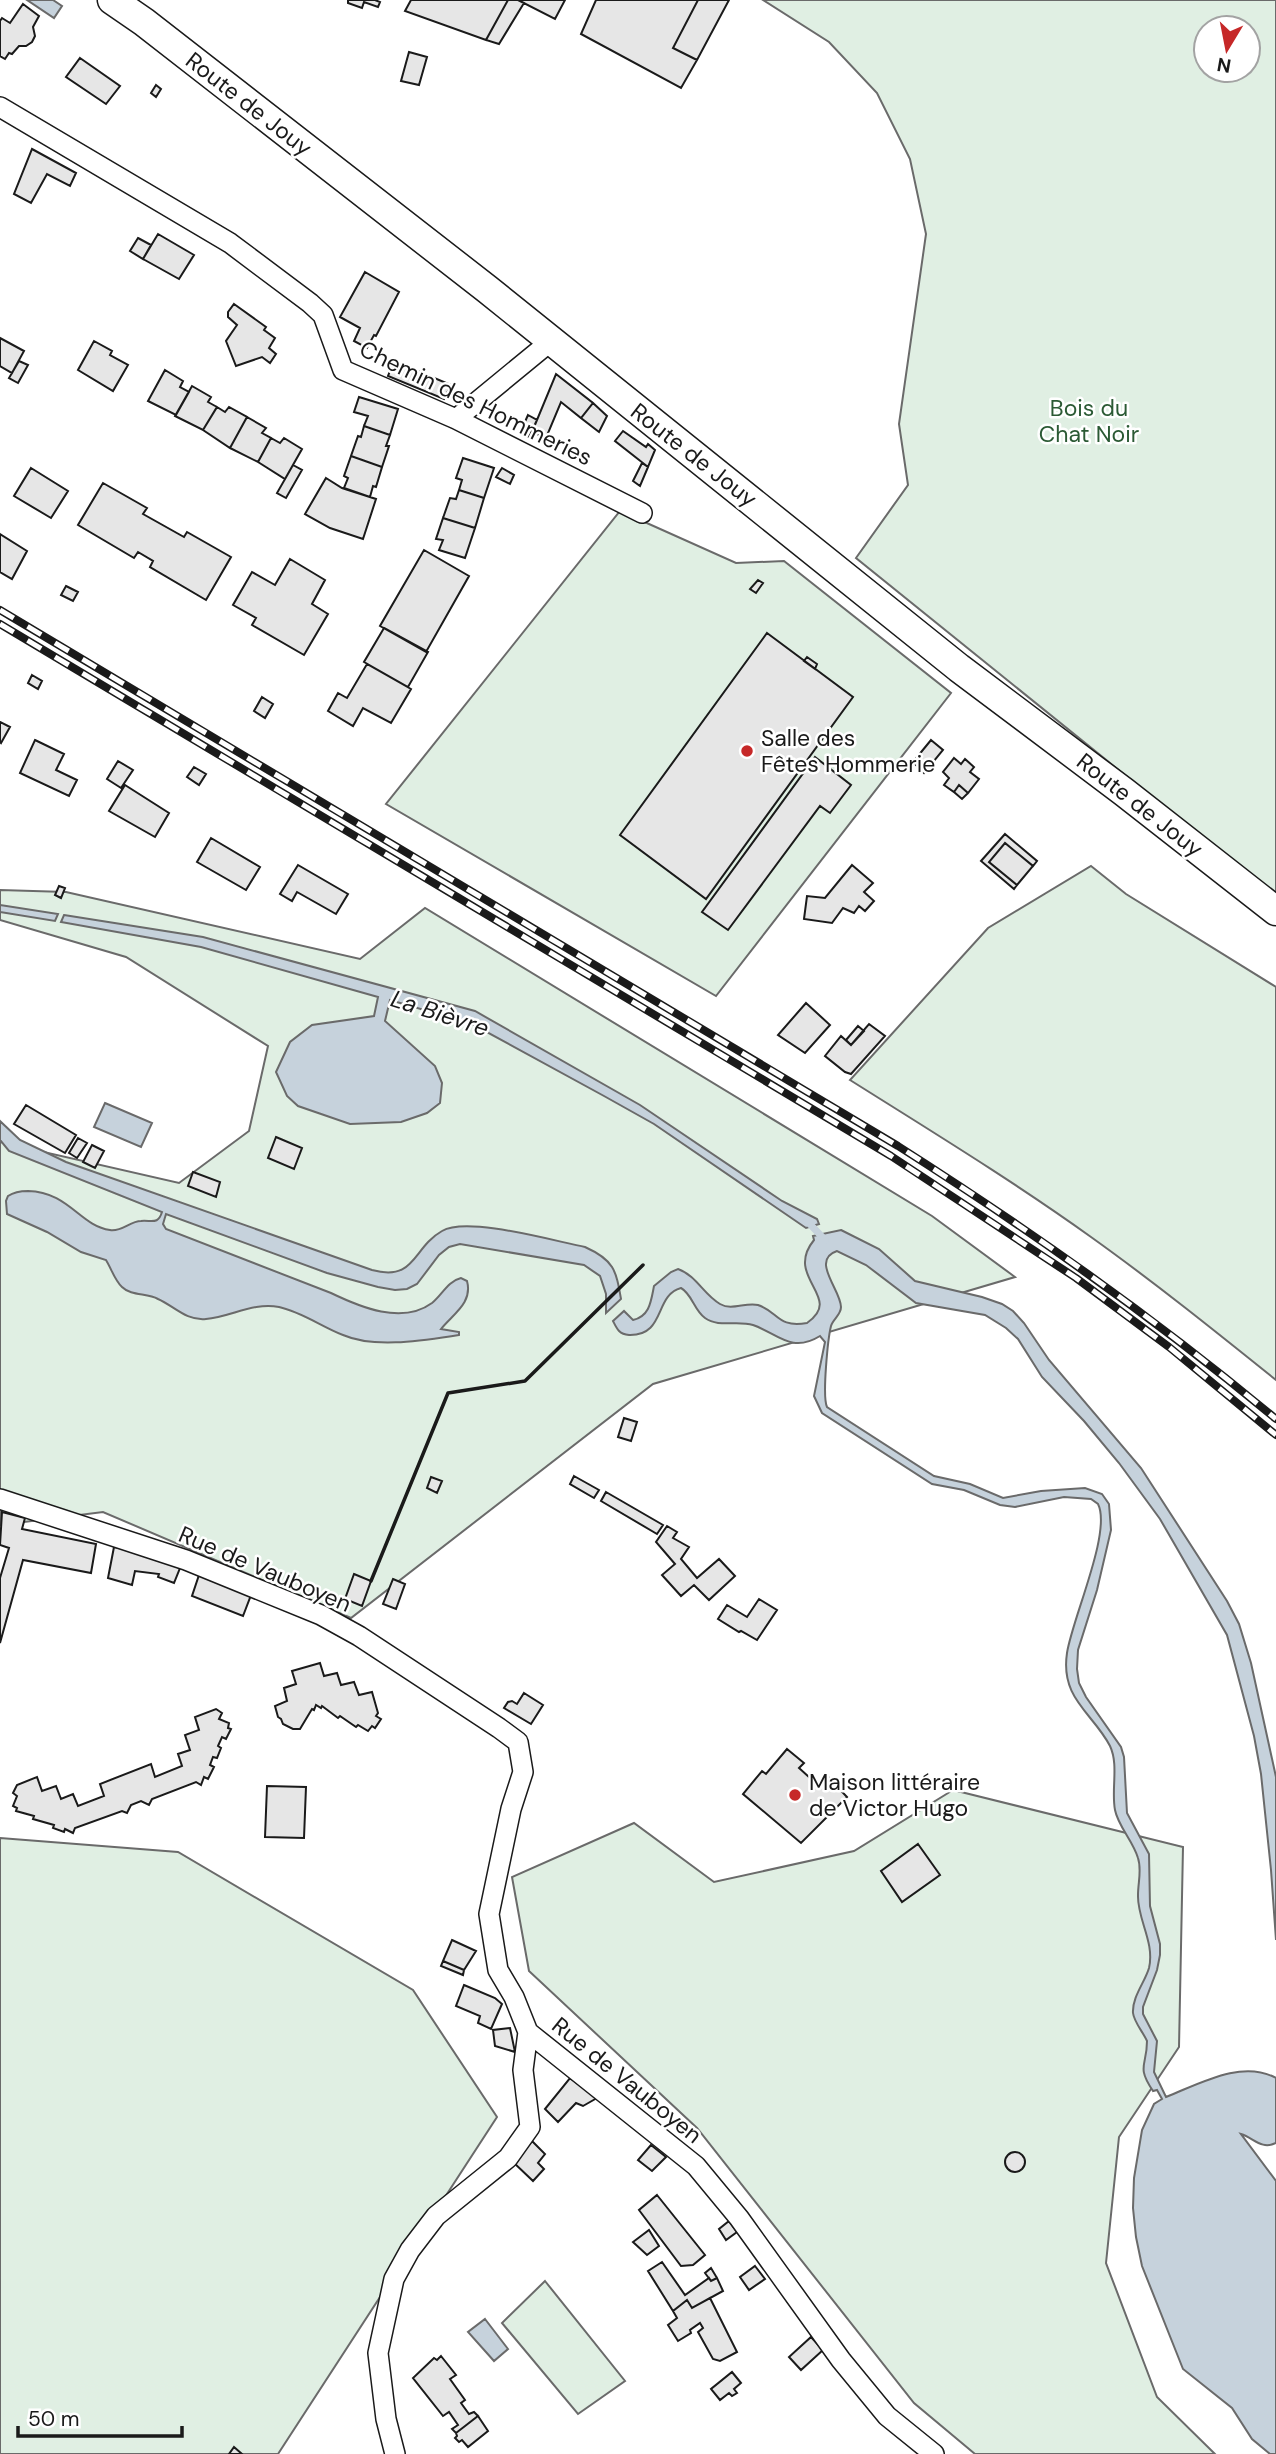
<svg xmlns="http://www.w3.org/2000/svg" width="1276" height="2454" font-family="'DM Sans',sans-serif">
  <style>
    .green { fill: #e0efe3; stroke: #6a6a6a; stroke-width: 2; fill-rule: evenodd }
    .water { fill: #c6d2dc; stroke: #6a6a6a; stroke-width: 2 }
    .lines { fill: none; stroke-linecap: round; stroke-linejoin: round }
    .stream { stroke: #c6d2dc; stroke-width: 7 }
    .building { fill: #e6e6e6; stroke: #1a1a1a; stroke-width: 2 }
    .minor-casing { stroke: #1a1a1a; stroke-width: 22 }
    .secondary-casing { stroke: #1a1a1a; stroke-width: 31 }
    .minor { stroke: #fff; stroke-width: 19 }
    .secondary { stroke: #fff; stroke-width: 28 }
    .rail-casing { stroke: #1a1a1a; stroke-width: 8 }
    .rail { stroke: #fff; stroke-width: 5; stroke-dasharray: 16; stroke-linecap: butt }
    .wall { stroke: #1a1a1a; stroke-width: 3.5 }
    .poi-dot { fill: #c62828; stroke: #fff; stroke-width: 2.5 }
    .labels { text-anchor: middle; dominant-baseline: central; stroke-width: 5; stroke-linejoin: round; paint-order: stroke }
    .street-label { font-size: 23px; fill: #1a1a1a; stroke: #fff }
    .park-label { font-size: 23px; fill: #2b5a34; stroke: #fff }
    .poi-label { font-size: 23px; fill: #1a1a1a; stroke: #fff; text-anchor: start }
    .water-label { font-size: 24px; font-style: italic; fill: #1a1a1a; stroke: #fff }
  </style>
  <rect width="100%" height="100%" fill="#fff"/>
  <path class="green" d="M763,0h513v897l-420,-339 52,-73 -9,-61 27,-190 -16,-75 -33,-66 -48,-51zM1206,28h42v42h-42z
    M620,511l116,52 48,-2 167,132 -235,303 -330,-192z
    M1091,866l35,28 150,93v393c-61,-49 -122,-98 -185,-143 -78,-56 -160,-106 -241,-157l138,-152z
    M0,890l66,2 294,67 65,-51 507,308 83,61 -362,107 -302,234 -248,-106 -103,13v-383l179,41 70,-52 19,-85 -142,-89 -126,-37z
    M953,1790l230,57 -4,200 -60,90 -13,126 51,134 58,57h-240l-61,-51 -217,-275 -168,-157 -17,-94 122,-54 80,59 140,-31z
    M0,1838l178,14 235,138 84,127 -219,337h-278z
    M545,2281l80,100 -47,33 -76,-91z"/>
  <path class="water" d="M27,0h26l9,6 -8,12z
    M0,905l58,9 -3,7 -55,-9z
    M64,915l139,22 272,74 165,94 142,96 35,18 2,5 -13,4 -152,-104 -50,-28 -132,-72 -82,-24 -5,21 50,45 7,17 -2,20 -13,10 -26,9 -51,2 -52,-18 -11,-10 -11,-24 14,-30 22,-17 62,-9 4,-19 -177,-50 -140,-25z
    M105,1103l47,20 -11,24 -47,-20z
    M0,1121l20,19 46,22 306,108c44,12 40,-22 70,-39 25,-15 112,10 143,16 29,13 31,23 36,52l-15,14v-19l-6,-18 -16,-11 -124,-21 -11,3 -10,8 -22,29 -10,5 -12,1 -17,-3 -51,-14 -161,-59 -3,10 3,5 165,64c29,14 71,32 101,10 10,-8 16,-22 29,-25l6,3c6,22 -14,33 -26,48l18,3v3c-34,5 -84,14 -116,0 -21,-8 -41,-23 -64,-28 -26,-5 -48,10 -73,12 -20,2 -32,-13 -48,-20 -11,-6 -27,-3 -36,-12 -7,-6 -11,-19 -16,-27l-25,-8 -34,-20 -40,-18 -1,-13 2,-5c6,-4 12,-5 20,-5 41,1 52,35 82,39 12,2 20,-9 31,-9 11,-1 17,4 21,-9l-153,-61 -9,-11z
    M841,1230l38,19 36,32 67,16 20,7 11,7 11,12 25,37 92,108 86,133 12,23 12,39 25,114v163l-5,-70 -10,-96 -7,-38 -27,-101 -67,-116 -41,-56 -35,-42 -42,-44 -24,-38 -12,-11 -21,-13 -69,-12 -50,-38 -29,-14c-27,9 4,39 4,56 0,8 -8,12 -10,19 -3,12 -9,70 -4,81l107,69 36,8 33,14 38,-7 44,-3 17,6 7,10 2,26 -14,60 -19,60 -1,19 2,14 7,14 35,50 3,10 3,56 22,41 1,52 10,38v11l-3,15 -14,37v7l14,27 -3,31 12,25c33,-13 76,-38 110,-19v65c-15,7 -22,-5 -35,-9l35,47v273h-6l-18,-15 -20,-31 -49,-39 -41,-103 -6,-29 -3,-29 1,-30 8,-48 12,-26 8,-5 -5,-9 -4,1c-17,-25 -6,-25 -6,-50 -4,-9 -13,-19 -14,-28 -1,-16 12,-31 16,-45 6,-26 -12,-49 -11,-73 0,-13 4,-25 0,-37 -5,-17 -20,-32 -23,-48 -4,-20 4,-45 -5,-64 -17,-33 -50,-47 -43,-93 5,-34 45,-121 31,-149l-7,-5 -27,-2 -49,10 -15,-2 -36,-15 -32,-6 -110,-71 -8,-17 11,-54 -5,-6c-29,18 -43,-3 -67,-11 -16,-5 -34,3 -48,-7 -11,-8 -13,-24 -24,-30 -27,7 -15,48 -52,47 -10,-1 -12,-6 -16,-14l11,-10 9,9c17,-4 18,-19 21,-34l17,-14 7,-3c19,7 25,25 42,35 12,7 25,-2 38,1 21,7 19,23 49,18 38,-26 -24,-45 7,-83l-1,-4z
    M485,2319l23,30 -14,12 -26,-29z"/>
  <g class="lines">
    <path class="stream" d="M807,1221l18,19"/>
  </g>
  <path class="building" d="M348,0h27l5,2 -2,5 -14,-5 -2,6 -14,-5z
    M411,0h97l-22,40 -81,-29z
    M508,0h10l6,3 -25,41 -13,-4z
    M518,0h47l-10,19z
    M596,0h102l-25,48 24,12 -16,28 -100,-54z
    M698,0h31l-32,60 -24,-12z
    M23,4l16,12 -6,11 2,9 -3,6 -6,4h-7l-7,8 -3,-1 -4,6 -5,-3v-35l2,-3 8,5z
    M409,52l18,5 -8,28 -18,-4z
    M80,58l40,28 -14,18 -40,-27z
    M156,85l5,4 -5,8 -5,-4z
    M32,149l44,24 -6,13 -23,-12 -16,29 -17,-9z
    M158,234l36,21 -15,24 -36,-20z
    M138,238l13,7 -8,14 -13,-8z
    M365,272l34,20 -23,44 -2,-1 -7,13 -13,-7 6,-13 -20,-11z
    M234,304l32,23 -2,3 11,8 -6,10 7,6 -6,9 -8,-6 -26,9 -10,-25 11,-16 -9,-8v-5z
    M0,338l24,13 -12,22 -12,-7z
    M94,341l18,10 -2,4 18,10 -15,26 -35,-21z
    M19,361l9,4 -10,18 -9,-5z
    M394,361l57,24 -7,14 -56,-23z
    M165,370l18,11 -3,6 9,5 -13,23 -28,-14z
    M556,374l37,29 -12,15 -20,-16 -15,36 -14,-6z
    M192,386l19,11 -3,5 9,5 -14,23 -28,-14z
    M359,397l39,12 -8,26 -26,-9 4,-10 -14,-4z
    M593,403l14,13 -8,16 -18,-14z
    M217,407l8,5 4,-5 18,10 -17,31 -27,-18z
    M528,415l9,5 -8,17 -9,-4z
    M247,417l19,11 -4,5 9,5 -13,24 -28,-14z
    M364,426l26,9 -4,11h3l-7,21 -31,-11 7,-20 3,1z
    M623,431l23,16 2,-3 7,6 -7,17 -33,-26z
    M271,438l9,5 4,-5 18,11 -17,30 -27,-17z
    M351,456l31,11 -6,20 -3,-1 -3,11 -26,-9 4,-10 -4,-2z
    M463,458l31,10 -10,30 -25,-8 3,-10 -6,-2z
    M642,463l6,4 -8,19 -7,-5z
    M293,465l9,5 -16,28 -9,-5z
    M31,468l37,23 -17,27 -37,-22z
    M502,468l12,7 -4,9 -14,-7z
    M326,478l16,10 34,11 -13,40 -33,-11 -25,-14z
    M103,483l44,25 -4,6 41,23 3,-5 44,25 -25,43 -56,-33 3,-6 -15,-9 -4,6 -56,-33z
    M459,490l25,8 -9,30 -32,-10 7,-20 6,1z
    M443,518l32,10 -10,30 -26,-8 4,-10 -7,-1z
    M0,534l27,17 -15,28 -12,-7z
    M424,550l45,26 -43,76 -46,-26z
    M290,559l35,21 -13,24 16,10 -24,41 -52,-30 4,-7 -23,-13 19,-33 23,13z
    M758,580l5,3 -7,10 -6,-4z
    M66,586l12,6 -5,9 -12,-6z
    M384,628l44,24 -20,35 -44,-25z
    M767,633l86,64 -147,202 -86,-64z
    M807,657l10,7 -2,5 -11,-8z
    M367,664l44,25 -20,34 -28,-15 -10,18 -25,-15 10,-18 9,5z
    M32,675l10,6 -4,8 -10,-6z
    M262,697l11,7 -8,14 -11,-7z
    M0,722l10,5 -9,16 -1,-1z
    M35,740l29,14 -8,16 21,10 -8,16 -49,-23z
    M931,740l12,10 -19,23 -11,-11z
    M815,757l36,28 -21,28 -10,-7 -92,124 -26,-18z
    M954,758l7,6 4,-5 9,8 -4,5 9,7 -11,14 -9,-8 -5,7 -10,-7 5,-7 -6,-6z
    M118,761l15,9 -12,18 -14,-9z
    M194,767l12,7 -7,11 -12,-8z
    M125,785l44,28 -14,24 -46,-26z
    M959,785l9,8 -6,6 -8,-7z
    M1005,834l32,27 -4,5 -28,-23 -16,19 28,23 -3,4 -33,-28z
    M211,838l49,29 -14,23 -49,-28z
    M1005,843l28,23 -16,19 -28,-23z
    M298,865l50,29 -12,20 -39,-22 -5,9 -12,-7z
    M852,865l21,18 -9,9 10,9 -9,10 -6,-5 -5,7 -11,-5 -11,15 -28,-4 3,-23 18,2z
    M59,886l6,2 -4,10 -6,-3z
    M806,1003l24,22 -25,28 -27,-18z
    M869,1024l16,12 -34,38 -6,-2 -20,-16 16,-20 10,9z
    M858,1026l6,5 -13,14 -5,-5z
    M26,1105l50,30 -11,18 -51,-29z
    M276,1137l26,11 -8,21 -26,-11z
    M78,1138l9,5 -10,15 -8,-5z
    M92,1145l12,6 -9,17 -12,-6z
    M193,1172l27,10 -4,15 -28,-11z
    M624,1418l13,4 -6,19 -13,-4z
    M574,1476l25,14 -5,8 -24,-14z
    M431,1477l11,4 -5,12 -10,-5z
    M606,1492l57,33 -6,9 -56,-33z
    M2,1512l23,6 -3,11 74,15 -5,29 -68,-13 -23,83v-65l9,-30 -9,-3z
    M667,1526l10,6 -4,6 16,9 -8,12 16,19 22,-19 16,17 -26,24 -15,-15 -13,11 -19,-21 13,-11 -19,-22z
    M114,1547l19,3 47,18 -6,15 -16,-6 1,-3 -24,-3 -3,14 -24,-7z
    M354,1574l17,7 -9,25 -17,-7z
    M199,1575l52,20 -8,21 -51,-20z
    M393,1579l12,5 -9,25 -13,-5z
    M759,1599l18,11 -20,30 -16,-9 -2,1 -21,-13 9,-14 20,12z
    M320,1663l4,13 13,-3 4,12 13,-3 5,13 13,-3 6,21 -2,3 5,3 -6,9 -3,-2 -4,5 -10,-6 -2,2 -16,-11 -2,2 -16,-12 -1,2 -5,-3 -2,5 -2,-1 -12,20h-7l-10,-5 -2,-5 -3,-2 -3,-11 12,-5 -3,-13 12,-4 -4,-13z
    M524,1693l19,12 -12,19 -27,-16 4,-6 4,-1 5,3z
    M216,1709l6,4 -3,6 10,4 -1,5 3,1 -5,10 -4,-2 -4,9 3,2 -4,10 -4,-1 -3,8 4,2 -6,12 -4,-2 -3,8 -5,-3 -44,17 -3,6 -8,-4 -10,4 -4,8 -5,-2 -47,17 -2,5 -8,-4 -1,3 -11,-4 1,-3 -21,-6 1,-3 -18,-5 1,-3 -4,-2 4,-10 -4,-3 4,-8 20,-8 5,14 14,-5 5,13 12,-5 5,12 26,-10 -4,-12 51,-20 4,13 27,-11 -4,-12 12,-4 -5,-15 14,-5 -4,-13z
    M787,1749l17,14 -5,5 21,19 9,-9 18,19 -46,46 -58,-49 19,-23 4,3z
    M267,1786l39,1 -2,51 -39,-1z
    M918,1844l22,31 -38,27 -21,-31z
    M452,1940l24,11 -12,19 -21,-9z
    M443,1961l21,9 -1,5 -22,-9z
    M464,1985l31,13 7,6 -11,25 -13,-6 2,-7 -24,-10z
    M510,2028l5,24 -20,-6 -2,-16z
    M570,2078l27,20 -14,8 -7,-3 -18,19 -13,-13z
    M532,2141l13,13 -7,9 6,6 -11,12 -20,-19z
    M651,2145l15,12 -14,14 -14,-11z
    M1005 2162a10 10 0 1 1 20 0a10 10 0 1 1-20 0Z
    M657,2195l48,60 -12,10 -12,1 -42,-56z
    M729,2221l8,11 -11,8 -7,-11z
    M649,2230l10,16 -12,9 -14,-13z
    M662,2262l23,33 24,-17 2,3 6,-3 6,13 -31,17 -5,-8 -14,11 -25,-40z
    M755,2266l10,13 -16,11 -9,-13z
    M711,2268l6,10 -6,3 -6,-8z
    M710,2298l27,54 -17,9 -7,-2 -15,-27 5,-4 -3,-5 -10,7 1,3 -13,8 -10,-16 9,-7 -4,-7 14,-11 5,8z
    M811,2337l12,13 -22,20 -12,-13z
    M441,2356l15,19 -6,4 15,21 -4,3 8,11 5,-2 4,4 -22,17 -4,-4 6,-4 -9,-13 -6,4 -30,-38 21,-20 3,2z
    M732,2372l9,11 -7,6 3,4 -5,3 -3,-3 -9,7 -9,-11z
    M478,2416l10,15 -20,16 -6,-7 -3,2 -4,-4 2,-2 -1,-3z
    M234,2447l8,7h-13z"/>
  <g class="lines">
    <g class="minor-casing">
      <path id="minor" d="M0,107l230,136 80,60 13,12 20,55 113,49 186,94
        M456,419l95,-78
        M0,1499l186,61 135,55 38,21 140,92 19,14 5,30 -12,37 -22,105 9,56 16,27 14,35 168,134 43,52 102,142 46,56 47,38
        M395,2454l-9,-35 -8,-66 16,-74 16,-29 26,-34 72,-58 22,-31 -7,-57 5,-38"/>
    </g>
    <g class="secondary-casing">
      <path id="secondary" d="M112,0l32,22 343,267 472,379 165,124 152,119"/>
    </g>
    <use href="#minor" class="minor"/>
    <use href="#secondary" class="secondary"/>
    <g class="rail-casing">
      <path id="rail" d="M0,610l898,536c132,84 258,173 378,273
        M0,624l891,532 185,122 93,69 107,88"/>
    </g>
    <use href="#rail" class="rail"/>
    <path class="wall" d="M371,1581l77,-188 77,-12 118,-116"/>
  </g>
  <g class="poi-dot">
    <circle cx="747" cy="751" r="7"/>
    <circle cx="795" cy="1795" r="7"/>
  </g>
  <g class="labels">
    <g class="street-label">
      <text transform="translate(249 104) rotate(38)">Route de Jouy</text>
      <text transform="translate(476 403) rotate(26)">Chemin des Hommeries</text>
      <text transform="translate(694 455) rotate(38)">Route de Jouy</text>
      <text transform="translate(1140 805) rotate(38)">Route de Jouy</text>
      <text transform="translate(265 1569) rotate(23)">Rue de Vauboyen</text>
      <text transform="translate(627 2080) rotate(39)">Rue de Vauboyen</text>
    </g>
    <g class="park-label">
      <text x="1089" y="408">Bois du<tspan x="1089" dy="26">Chat Noir</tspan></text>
    </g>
    <g class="poi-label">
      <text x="761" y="738">Salle des<tspan x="761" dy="26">Fêtes Hommerie</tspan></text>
      <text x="809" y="1782">Maison littéraire<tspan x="809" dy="26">de Victor Hugo</tspan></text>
    </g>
    <g class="water-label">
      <text transform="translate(440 1013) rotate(18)">La Bièvre</text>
    </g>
  </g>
  <g transform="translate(1227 49) rotate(190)"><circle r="33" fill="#ffffff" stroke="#a3a3a3" stroke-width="2"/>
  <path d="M0-5L12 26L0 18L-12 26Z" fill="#c62828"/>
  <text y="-10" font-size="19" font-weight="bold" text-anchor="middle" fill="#1a1a1a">N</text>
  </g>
  <path d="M18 2426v10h164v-10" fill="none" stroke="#1a1a1a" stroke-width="3.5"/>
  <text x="28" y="2426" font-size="21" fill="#1a1a1a" stroke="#ffffff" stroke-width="5" paint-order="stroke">50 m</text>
</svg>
